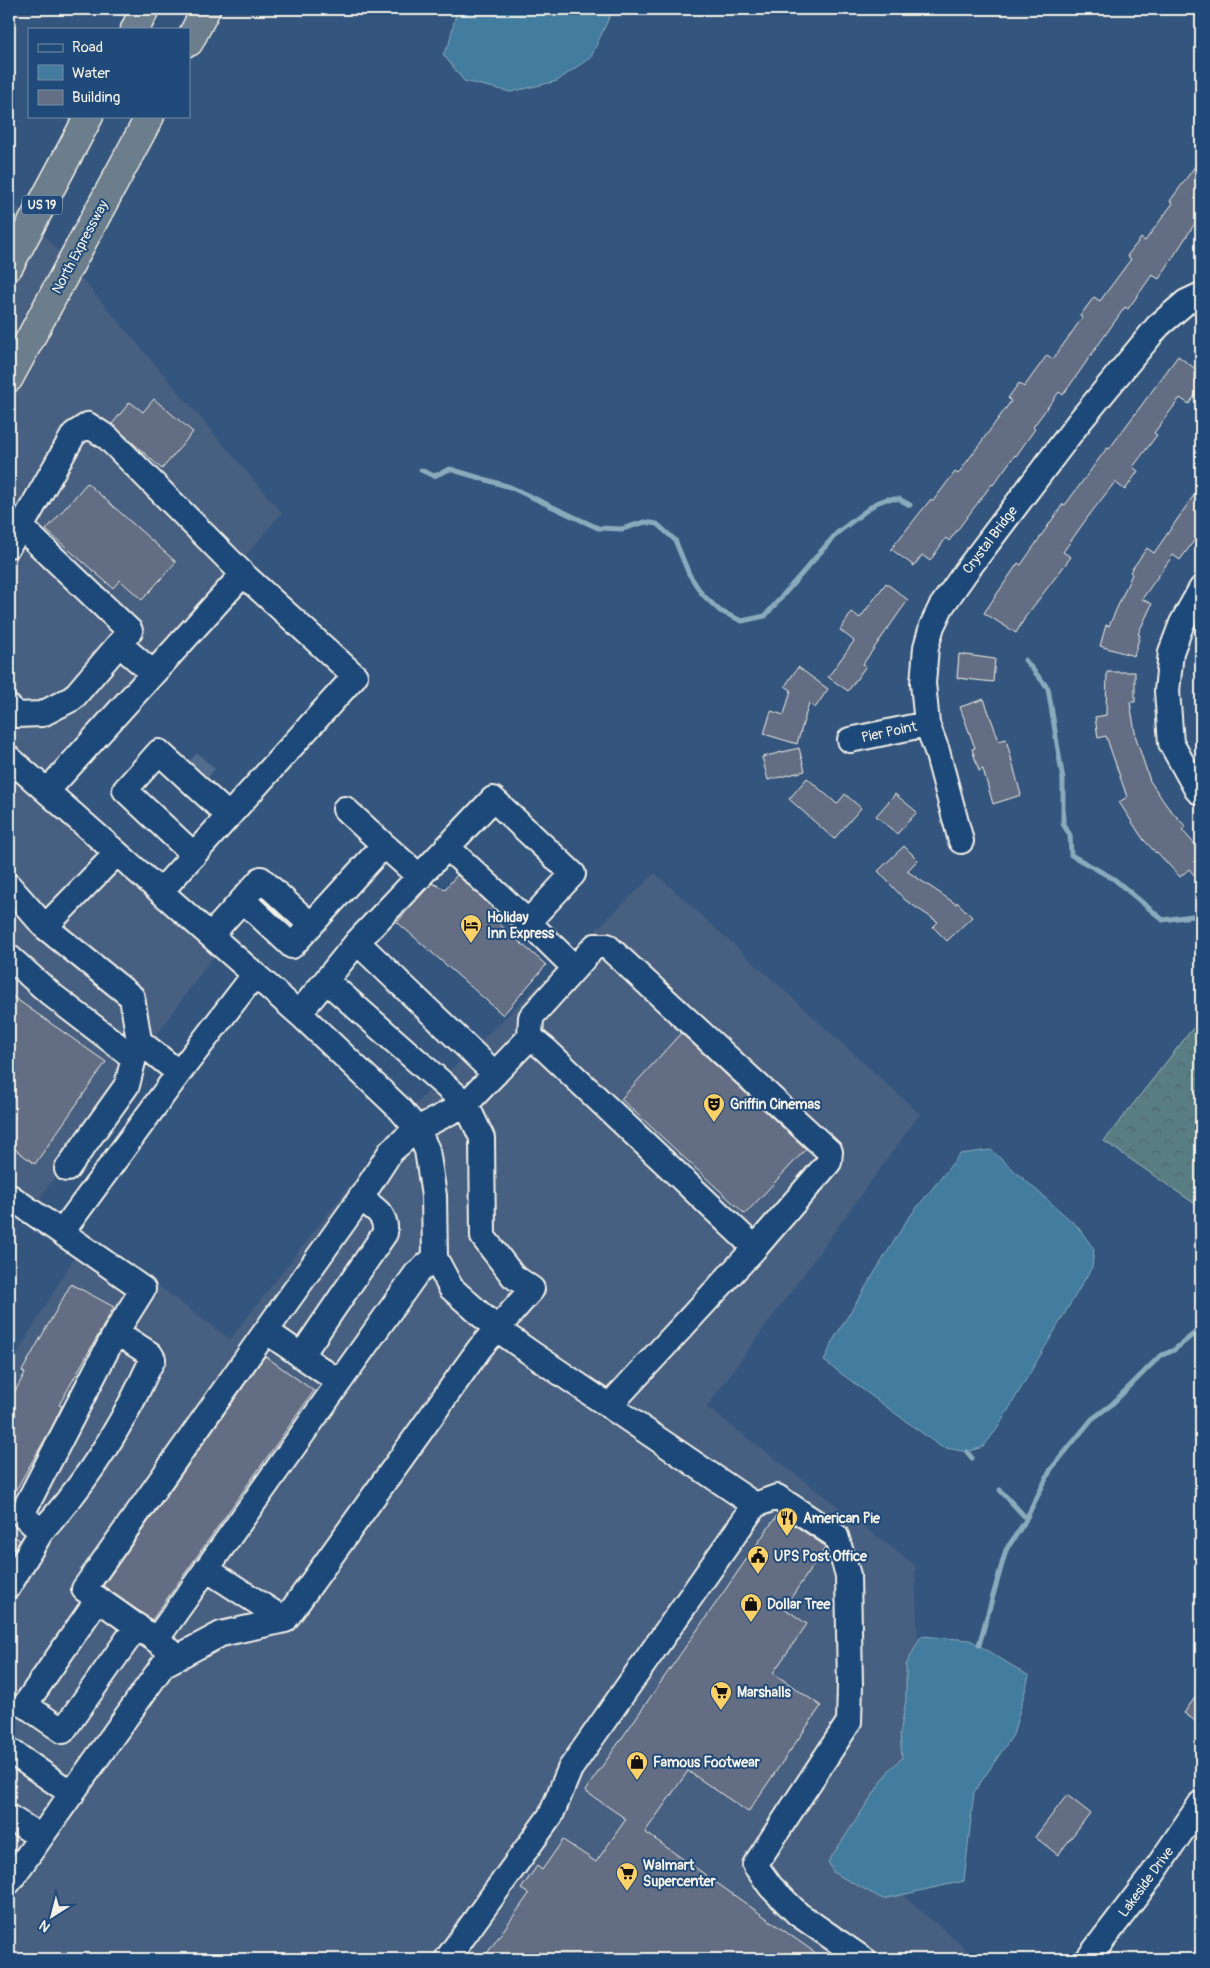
<svg xmlns="http://www.w3.org/2000/svg" width="1210" height="1968" font-family="Pangolin,sans-serif">
  <style>
    .built { fill: #465f81 }
    .forest { fill: url(#forest-crowns); stroke: #a6b8b6 }
    .water { fill: #437c9e; stroke: #8aabbc }
    .lines { fill: none; stroke-linecap: round; stroke-linejoin: round }
    .stream { stroke: #8aabbc; stroke-width: 5 }
    .building { fill: #646e84; stroke: #f4f1e8 }
    .minor-tunnel { stroke: #516c8d; stroke-width: 24; stroke-dasharray: 24 12; stroke-linecap: butt }
    .minor-casing { stroke: #f4f1e8; stroke-width: 28 }
    .highway-casing { stroke: #f4f1e8; stroke-width: 31 }
    .minor { stroke: #1f4a7a; stroke-width: 24 }
    .highway { stroke: #6c7d8c; stroke-width: 28 }
    .labels { text-anchor: middle; dominant-baseline: central; stroke-width: 4; stroke-linejoin: round; paint-order: stroke }
    .shield { fill: #1f4a7a; stroke: #b4bfc7; stroke-width: 1 }
    .shield-label { font-size: 12px; font-weight: bold; fill: #f4f1e8 }
    .street-label { font-size: 14px; fill: #f4f1e8; stroke: #1f4a7a }
    .poi-label { font-size: 14px; font-weight: bold; fill: #f4f1e8; stroke: #1f4a7a; text-anchor: start }
  </style>
  <defs>
    <pattern id="forest-crowns" width="20" height="18" patternUnits="userSpaceOnUse" patternTransform="scale(1.25)"><rect width="20" height="18" fill="#587e84"/><path d="M2 6a3 3 0 1 1 6 0M12 15a3 3 0 1 1 6 0" fill="none" stroke="#516668"/></pattern>
  </defs>
  <rect width="100%" height="100%" fill="#34557d"/>
  <filter id="ink" filterUnits="userSpaceOnUse"><feTurbulence type="fractalNoise" baseFrequency=".02" numOctaves="2"/><feDisplacementMap in="SourceGraphic" scale="10" xChannelSelector="R" yChannelSelector="G"/><feConvolveMatrix kernelMatrix="1 2 1 2 8 2 1 2 1" color-interpolation-filters="sRGB"/></filter>
  <g filter="url(#ink)">
    <path class="built" d="M9,198l33,34 240,281 -228,267 170,161 -191,267 -24,-17z
      M655,873l265,241 -213,293 208,158 7,179 -73,105 129,110h-969v-592l79,-133 142,105 176,-226z"/>
    <path class="forest" d="M1201,1018v190l-97,-67z"/>
    <path class="water" d="M457,9h156l-22,48 -34,24 -46,11 -47,-11 -21,-27 6,-10z
      M991,1150l86,76 17,23 -2,18 -95,162 -14,18 -16,5 -26,-5 -117,-86 11,-24 72,-117 53,-66z
      M921,1636l49,4 59,36 -16,59 -39,57 -10,89 -81,18 -49,-26 -6,-11 62,-93 12,-11 -2,-24 6,-34v-35z"/>
    <g class="lines">
      <path class="stream" d="M421,470l13,6 16,-7 60,18 88,41 24,1 23,-7 12,2 18,16 14,34 13,20 18,17 22,10 23,-5 72,-83 39,-30 11,-4h12l11,6
        M1025,660l23,28 15,92v44l7,11 1,20 43,24 49,41 29,-4 9,5
        M967,1452l5,6
        M1000,1490l26,28
        M979,1645l27,-95 18,-27 27,-54 41,-50 19,-14 49,-49 14,-6 27,-22"/>
    </g>
    <path class="building" d="M1201,158v56l-42,65 -7,-4 -24,34 -3,-2 -62,88 -4,-3 -26,35 2,2 -19,27 -1,-1 -22,30 -1,-1 -43,57 -3,-3 -16,23 -8,-6 -8,11 -23,-17 40,-50 2,2 22,-29 3,2 53,-73 -3,-3 11,-15 5,4 23,-32 6,4 29,-41 -2,-2 14,-19 6,4 31,-42 -4,-3 14,-18 4,3 28,-38 -3,-2z
      M1178,356l23,17v14l-12,17 -9,-6 -26,35 3,2 -24,32 5,4 -13,19 -10,-8 -25,32 -27,38 8,5 -45,59 -10,17 -32,-20 34,-50 3,2 42,-61 2,1 42,-57 2,1z
      M154,399l39,33 -31,37 -50,-45 18,-22 13,10z
      M87,483l89,79 -34,38 -22,-20 -7,8 -67,-58z
      M1201,485v46l-21,29 -7,-5 -31,44 10,5 -14,30 2,1 -6,21 -34,-10 6,-21 3,1 23,-52 -2,-2 17,-24 7,5z
      M886,583l22,17 -45,64 3,2 -18,25 -20,-14 26,-36 -14,-11 12,-18 8,6z
      M959,654l36,5 -2,23 -36,-4z
      M798,667l30,22 -13,19 -6,-5 -12,41 -33,-10 7,-23 13,4 7,-25 -6,-4z
      M1107,672h28v30h-5l6,36 14,43 17,25 19,21 -4,3 19,21v32l-12,-14 -9,8 -23,-25 -1,1 -13,-14 -24,-37 8,-5 -21,-61 -8,2 -3,-21 11,-2z
      M984,699l15,42 7,-2 15,56 -28,9 -10,-35 -4,2 -7,-22 3,-1 -15,-41z
      M799,748l6,23 -37,9 -6,-23z
      M807,778l30,26 8,-10 16,14 -27,31 -45,-40z
      M895,794l22,18 -20,22 -21,-18z
      M904,846l14,14 -11,11 49,33 1,-2 15,15 -25,24 -14,-14 5,-5 -33,-22 -27,-29z
      M457,875l45,41 -5,6 49,43 -43,50 -106,-93 35,-39 13,6z
      M9,994l97,68 -71,102 -26,-19z
      M681,1033l125,116 -61,65 -124,-115z
      M71,1284l43,23 -55,98 3,1 -10,21 -43,75v-100l16,-29 -3,-2z
      M265,1356l49,35 -162,229 -49,-34z
      M778,1514l47,32v2l-41,60 23,16 -34,49 48,33 -73,106 -60,-41 -43,61 179,127h-341l46,-65 -8,-5 16,-23 5,4 21,-30 33,22 30,-43 -41,-28z
      M9,1534l11,6 -11,19z
      M1201,1689v36l-17,-12z
      M1067,1795l23,18 -32,42 -23,-18z"/>
    <g class="lines">
      <path class="minor-tunnel" d="M189,762l19,17"/>
      <g class="minor-casing">
        <path id="minor" d="M21,527l109,104 -11,13
          M9,545l12,-18 53,-93 14,-9 20,13 135,136 112,102 -194,215
          M1201,589l-19,34 -11,29 -4,39 4,52 26,47 4,3
          M9,707l7,8 26,-1 31,-16 46,-54 34,29
          M850,740l77,-16
          M9,758l294,259 97,92 17,20 10,21 7,46 1,62 16,30 46,41 -17,19 -195,272 -64,14 -58,31 -154,217
          M47,791l196,-217
          M345,809l39,36
          M961,841l-24,-90 -10,-27 -4,-41 3,-36 6,-21 9,-19 26,-37 112,-148 79,-96 28,-24 15,-7
          M447,847l81,75
          M117,853l-72,74 87,70 7,44 40,32
          M194,855l-69,-65 34,-38 70,64
          M9,886l36,41
          M243,900l49,46 19,-21
          M211,935l50,-56 50,46 73,-80 36,32
          M357,942l138,132
          M9,957l43,38 82,63
          M323,984l34,-42 136,-143 80,75 -45,48 47,46
          M299,1013l24,-29 8,1 135,119 -49,25 -26,22 -29,45 -96,135 73,51
          M530,1037l1,-20 64,-71h12l223,206 -1,10 -74,86
          M67,1169l60,-84 11,-43
          M9,1196l134,93 -27,43 -94,182 19,18 -32,54
          M62,1232l117,-159 76,-99
          M301,1356l84,-123c2,-19 -11,-25 -25,-35
          M755,1505l22,-8 59,39 12,39 2,110 -1,37 -94,143 16,22 27,27 65,45
          M41,1532c35,-38 66,-83 90,-129 8,-14 14,-30 22,-44l-3,-5 -34,-22
          M206,1569l79,51
          M98,1599l-73,106 38,26 74,-105
          M156,1640l-72,-51 182,-258
          M179,1657l-23,-17 260,-366 19,-16
          M9,1750l63,44
          M9,1817l32,20
          M447,1959l104,-144 19,-46 185,-264 -224,-152 -34,-24 35,-40 -19,-13 -30,-39 -1,-99 -16,-34 64,-67 15,12 210,199 -146,158
          M1088,1959l62,-81 51,-75"/>
      </g>
      <g class="highway-casing">
        <path id="highway" d="M135,29l10,-20
          M189,42l17,-33
          M9,266l80,-150
          M9,378l141,-262"/>
      </g>
      <use href="#minor" class="minor"/>
      <use href="#highway" class="highway"/>
    </g>
  </g>
  <defs>
    <g id="hotel-pin" transform="scale(1.125)"><path d="M0 17L-7.5 6A9.5 9.5 0 1 1 7.5 6Z" fill="#ffd166" stroke="#1f4a7a"/><path d="M-6-4.5h1.5V1H6V5H4.5V3h-9V5H-6ZM-4 0a1.8 1.8 0 1 1 3.6 0ZM.5 0V-2.5h3Q6-2.5 6 0Z" fill="#111"/></g>
    <g id="theatre-pin" transform="scale(1.125)"><path d="M0 17L-7.5 6A9.5 9.5 0 1 1 7.5 6Z" fill="#ffd166" stroke="#1f4a7a"/><path d="M-5-5.5Q0-4 5-5.5V0Q5 5 0 6Q-5 5-5 0ZM-3.3-2.5H-1v1.5H-3.3ZM1-2.5H3.3v1.5H1ZM-2.8 1Q0 5.5 2.8 1Z" fill="#111"/></g>
    <g id="restaurant-pin" transform="scale(1.125)"><path d="M0 17L-7.5 6A9.5 9.5 0 1 1 7.5 6Z" fill="#ffd166" stroke="#1f4a7a"/><path d="M-5-6h1v4h1v-4h1v4h1v-4h1v5L-1.5 .5V6h-2V.5L-5-1ZM5-6V6H3V1.5H1.5Q1.5-4 5-6Z" fill="#111"/></g>
    <g id="civic-pin" transform="scale(1.125)"><path d="M0 17L-7.5 6A9.5 9.5 0 1 1 7.5 6Z" fill="#ffd166" stroke="#1f4a7a"/><path d="M-.6-6.5H3V-4.5H.6V-3L4-1V1h2V6H-6V1h2V-1L-.6-3ZM-1.2 2.5V6h2.4V2.5Z" fill="#111"/></g>
    <g id="shop-pin" transform="scale(1.125)"><path d="M0 17L-7.5 6A9.5 9.5 0 1 1 7.5 6Z" fill="#ffd166" stroke="#1f4a7a"/><path d="M-5-2.5h2.3a2.7 3.5 0 0 1 5.4 0H5L5.5 6h-11ZM-1.5-2.5h3a1.5 2.3 0 0 0-3 0Z" fill="#111"/></g>
    <g id="supermarket-pin" transform="scale(1.125)"><path d="M0 17L-7.5 6A9.5 9.5 0 1 1 7.5 6Z" fill="#ffd166" stroke="#1f4a7a"/><path d="M-6-5.5h2.5l.6 2H6L4.5 2H-2.5L-4.4-4H-6ZM-1.5 3.2a1.3 1.3 0 1 0 .1 0ZM3 3.2a1.3 1.3 0 1 0 .1 0Z" fill="#111"/></g>
  </defs>
  <g fill-rule="evenodd">
    <use href="#hotel-pin" x="471" y="925"/>
    <use href="#theatre-pin" x="714" y="1104"/>
    <use href="#restaurant-pin" x="787" y="1518"/>
    <use href="#civic-pin" x="758" y="1556"/>
    <use href="#shop-pin" x="751" y="1604"/>
    <use href="#supermarket-pin" x="721" y="1692"/>
    <use href="#shop-pin" x="637" y="1762"/>
    <use href="#supermarket-pin" x="627" y="1873"/>
  </g>
  <g class="labels">
    <rect class="shield" x="22" y="195.5" width="40" height="19" rx="4"/>
    <g class="shield-label">
      <text x="42" y="205">US 19</text>
    </g>
    <g class="street-label">
      <text transform="translate(80 247) rotate(-62)">North Expressway</text>
      <text transform="translate(990 540) rotate(-53)">Crystal Bridge</text>
      <text transform="translate(889 732) rotate(-12)">Pier Point</text>
      <text transform="translate(1146 1882) rotate(-54)">Lakeside Drive</text>
    </g>
    <g class="poi-label">
      <text x="487" y="917">Holiday<tspan x="487" dy="16">Inn Express</tspan></text>
      <text x="730" y="1104">Griffin Cinemas</text>
      <text x="803" y="1518">American Pie</text>
      <text x="774" y="1556">UPS Post Office</text>
      <text x="767" y="1604">Dollar Tree</text>
      <text x="737" y="1692">Marshalls</text>
      <text x="653" y="1762">Famous Footwear</text>
      <text x="643" y="1865">Walmart<tspan x="643" dy="16">Supercenter</tspan></text>
    </g>
  </g>
  <rect width="1210" height="1968" fill="none" stroke="#1f4a7a" stroke-width="30"/>
  <rect x="15" y="15" width="1180" height="1938" fill="none" stroke="#f4f1e8" stroke-width="2" filter="url(#ink)"/>
  <rect x="28" y="28" width="162" height="90" fill="#1f4a7a" stroke="#748da6"/>
  <rect x="38" y="44" width="25" height="8" fill="#1f4a7a" stroke="#748da6"/>
  <text x="72" y="52" font-size="15" fill="#f4f1e8">Road</text>
  <rect x="38" y="65" width="25" height="15" fill="#437c9e" stroke="#748da6"/>
  <text x="72" y="78" font-size="15" fill="#f4f1e8">Water</text>
  <rect x="38" y="90" width="25" height="15" fill="#646e84" stroke="#748da6"/>
  <text x="72" y="102" font-size="15" fill="#f4f1e8">Building</text>
  <g transform="translate(52 1916) rotate(216)" stroke="#1f4a7a" stroke-width="4" paint-order="stroke">
  <path d="M0-4L9 19L0 12L-9 19Z" fill="#f4f1e8"/>
  <text y="-8" font-size="14" font-weight="bold" text-anchor="middle" fill="#f4f1e8">N</text>
  </g>
</svg>
